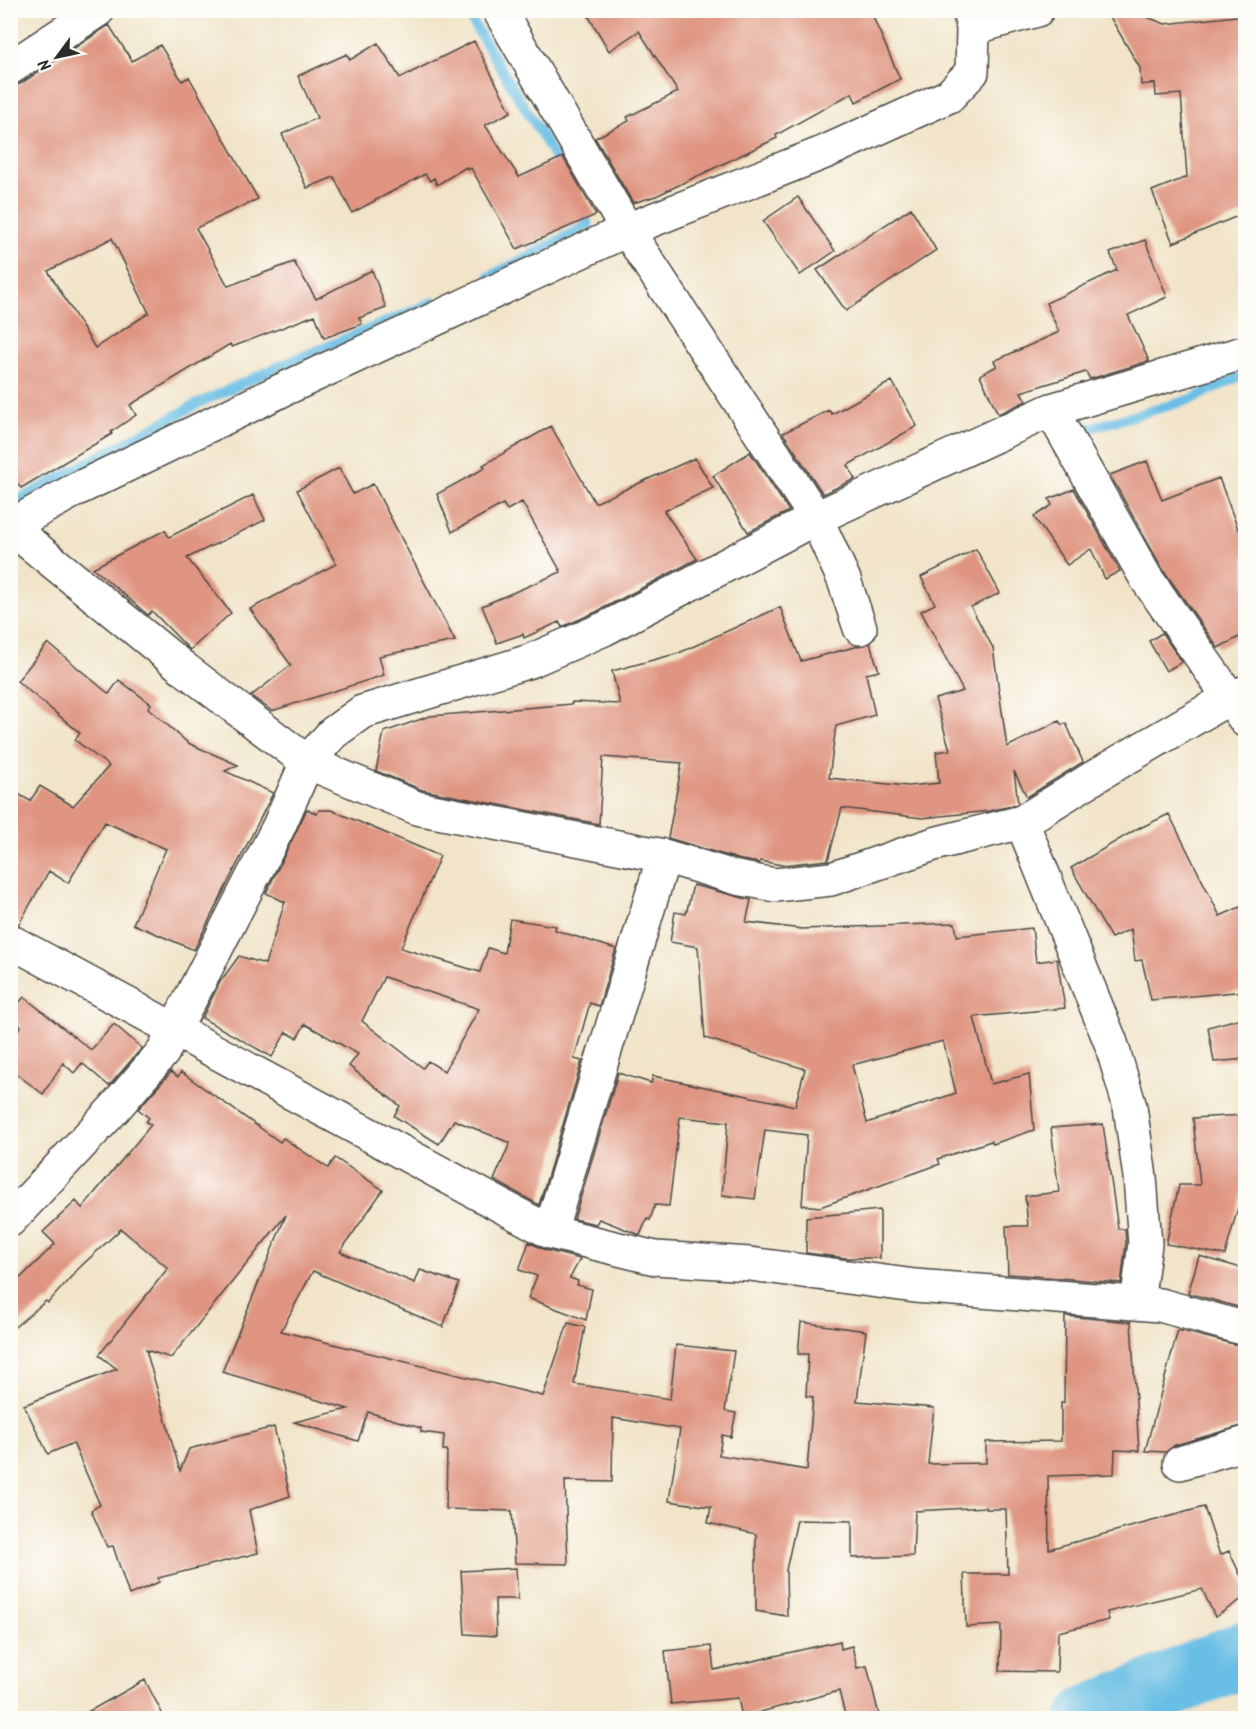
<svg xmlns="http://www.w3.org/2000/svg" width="1256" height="1729" font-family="Kalam,sans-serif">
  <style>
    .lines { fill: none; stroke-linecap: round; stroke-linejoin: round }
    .stream { stroke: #67bee4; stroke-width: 10 }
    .river { stroke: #67bee4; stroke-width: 66 }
    .building { fill: #df9581; fill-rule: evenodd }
    .street-casing { stroke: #494743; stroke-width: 36 }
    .street { stroke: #fff; stroke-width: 33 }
  </style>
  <rect width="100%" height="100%" fill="#fdfcf7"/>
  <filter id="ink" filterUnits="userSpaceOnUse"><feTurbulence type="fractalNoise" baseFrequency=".0167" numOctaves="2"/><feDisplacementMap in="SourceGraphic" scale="12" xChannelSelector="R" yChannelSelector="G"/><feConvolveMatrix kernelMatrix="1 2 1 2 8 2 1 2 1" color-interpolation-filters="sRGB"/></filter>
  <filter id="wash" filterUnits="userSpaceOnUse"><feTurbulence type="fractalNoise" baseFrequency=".008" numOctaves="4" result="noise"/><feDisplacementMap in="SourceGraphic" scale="24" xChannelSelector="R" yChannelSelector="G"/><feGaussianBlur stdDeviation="1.35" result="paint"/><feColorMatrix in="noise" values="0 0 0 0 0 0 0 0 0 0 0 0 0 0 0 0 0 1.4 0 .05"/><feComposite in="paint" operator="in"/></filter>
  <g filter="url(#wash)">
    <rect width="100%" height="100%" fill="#f1e4c9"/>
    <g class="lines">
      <path class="stream" d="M465,10l82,134 15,28
        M489,277l99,-52 -8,-17
        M1080,431l112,-32 54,-26
        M11,504l186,-100 85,-39 152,-63"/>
      <path class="river" d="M1090,1718l156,-65"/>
    </g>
    <g id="blocks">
      <path class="building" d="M585,10h285l30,69 -44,23 -4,-9 -76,42 1,3 -121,58 -23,7 -38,-65 34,-17 -2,-4 51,-25 -39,-61 -30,20z
        M1106,10h23l36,14 80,-9v198l-72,30 -21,-52 35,-14 -6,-83 -25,2 -1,-13 -14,2 -1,-17z
        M109,25l23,36 28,-16 22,36 7,-4 69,122 -62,29 32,58 66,-24 22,37 56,-29 14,38 -27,10 3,6 -38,14 -9,-23 -83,32 -2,-3 -100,61 6,10 -25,17 1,2 -91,54 -11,-13v-388l10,-3zM112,238l37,75 -54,35 -47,-77z
        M474,41l37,71 -26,13 34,52 44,-20 33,58 -79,34 -46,-81 -3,2 -2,-3 -29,18 -3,-7 -4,3 -5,-7 -73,39 -18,-36 -27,11 -25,-54 35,-16 -19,-42 49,-22 3,6 28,-17 22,35z
        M798,197l37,54 -35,24 -37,-54z
        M911,208l25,42 -90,61 -29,-41z
        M1145,240l22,57 -39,18 21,46 -59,18 -4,-7 -65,20 5,9 -28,13 -18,-39 17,-9 -3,-5 65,-29 -13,-29 71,-33 -7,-17z
        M892,381l25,45 -69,39 7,14 -32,15 -40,-61 46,-23 3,4z
        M551,426l44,77 100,-45 18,30 -49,23 33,48 -101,53 -34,15 -3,-5 -35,16 -1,-4 -26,9 -15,-37 79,-34 -39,-70 -15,8 -4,-6 -51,28 -15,-38 48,-26 -2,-3z
        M750,452l39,59 -41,21 -35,-56z
        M1147,461l15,39 57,-22 19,51 7,-3v108l-27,14 -56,-80 -52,-93z
        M339,468l14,26 20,-10 82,157 -76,15 5,19 -112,36 -21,-15 40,-31 -41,-56 86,-45 -39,-74z
        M1074,489l46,82 -15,8 -14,-30 -24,16 -33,-48 18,-12 -3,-6z
        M253,495l12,25 -78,38 44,55 -41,37 -38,-39 -4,4 -55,-47 72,-38 4,7z
        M976,549l24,44 -29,14 22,41 14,99 52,-26 3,4 4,-2 17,39 -56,35 -13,-26 4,32 -3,2 -26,6 -67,7 -80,-10 -14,52 -46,5 -22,-4v2l-19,-3 -73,-22 14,-75 -79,-6 -4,67 -177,-34 -46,-19 8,-39 46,-16 142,-12v-2l48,2 -8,-33 67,-18 101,-46 21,54 69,-18 9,28 -13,3 9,41 -39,11 -7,52 79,8 31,-3 -3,-31 14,-2 -15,-51 28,-8 -42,-80 14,-7 -14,-27z
        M1162,633l20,29 -16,9 -17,-30z
        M48,643l61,51 10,-14 32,24 -3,4 40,35 50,22 -13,6 48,22 -79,157 -61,-26 33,-75 -61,-27 -37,61 -19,-12 -30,53 -9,-2v-133l20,12 10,-15 33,20 36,-40 -34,-26 5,-7 -63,-52z
        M307,809l10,5 2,-4h12l109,46 -39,92 79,24 8,-24 16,5 6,-34 46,7 -1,4 61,19 -17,57 -9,-3 -16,56 8,2 -43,144 -45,-25 16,-37 -56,-23 -15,24 -45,-28 6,-10 -51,-40 9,-12 -53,-30 -8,14 -11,-6 -14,25 -70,-39 18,-36 19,-26 26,8 20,-62 -19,-9zM384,977l95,32 -35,62 -16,-10 -5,7 -61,-47z
        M1169,814l51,102 25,-11v86l-94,9 -9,-40 -7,1 -4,-32 -20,9 -40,-70 69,-41v1z
        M693,885l58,15 -5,22 56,7 153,-6 2,13 75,-8 4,34 21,-3 8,49 -91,9 17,67 38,-10 5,56 -41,14 -2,-3 -53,18 2,5 -120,43 -18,-2 5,-70 -42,-5 -10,69 -33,-4 6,-73 -48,-5 -11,89 -14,-1 -5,15 -3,-1 -7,16 -41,-16 -3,5 -22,-5 44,-146 33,10 2,-7 142,30 10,-37 -100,-31 -7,-91 -28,-5 5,-30 11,2zM943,1041l13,52 -89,30 -15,-58z
        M24,997l67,53 23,-26 28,24 -33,38 -27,-23 -8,10 -11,-10 -20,31 -33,-25v-29l11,-14 -11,-9v-4z
        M1245,1017v42l-31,3 -6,-35z
        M171,1072l7,5 3,-5 99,70 3,-4 45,30 7,-10 48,32 -43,62 75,31 5,-13 39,13 -16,44 -130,-56 -32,60 262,65 25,-73 17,4 -11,57 96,15 6,-54 58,6 -9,60 11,2 -5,24 -9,-2 -3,20 88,15 6,-73 -7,-1 2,-42h-10l3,-32 65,9 -9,70 77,7 -6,56 58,-1v-21l75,-1v-38h3l1,-87 66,6 8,129 -24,-1 -1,24 -66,2 1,73 155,-42 16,48 9,-4 16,34v12l-30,20 -13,-28 -95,23 2,8 -51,12 -1,40 -57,-1 1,-46 -35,2 -2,-53h44l-2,-65h-20v-2l-71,4 -2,45 -61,2v-37l-55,-1 -11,50 1,46 -31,-5v-77l-48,-11 3,-16 -42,-6 11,-72 -67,-11 -1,64 -47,-1 3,83 -53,-1 -3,-52 -66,-2 1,-59h-4l1,-15 -23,-3v-4l-53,-16 -10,29 -64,-19 54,-13 -126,-37 64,-157 -115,143 -25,-8 34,121 9,-22 85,-22 16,69 -41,14 9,43 -100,25 1,4 -30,13 -16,-49 -6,1 -16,-37 9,-5 -27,-62 -25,11 -24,-49 93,-36 -18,-14 69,-87 -47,-39 -43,40 -30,34 -2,-2 -36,30v-43l45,-44 -12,-12 33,-31 6,7 69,-83 -5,-3 3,-4 -11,-9z
        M1245,1115v67l-20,73 -59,-11 13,-59h21l-7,-67z
        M1103,1124l15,105h7l1,14 -5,40 -113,-9 -2,-48h22l-3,-30 34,-4 -8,-64z
        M880,1210v48h-34l-40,-5v-36z
        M529,1242l16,8 35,9 -10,19 8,3 -1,4 15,4 -6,31 -58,-22 9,-22 -18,-6z
        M1199,1256l46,13v40l-57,-16z
        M1178,1330l67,17v78l-70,20 -9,7 -21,-1z
        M516,1568l2,31h-23l1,37 -31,-2 -4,-63z
        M840,1641l1,8 11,-3 5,22 10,-2 13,53h-34l-7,-28 -97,26 -4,-19 -67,6 -6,-53 46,-5 3,24z
        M145,1680l20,39h-90z"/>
    </g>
  </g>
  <g filter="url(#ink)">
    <use href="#blocks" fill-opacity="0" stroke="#494743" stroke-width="1.5"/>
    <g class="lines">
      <g class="street-casing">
        <path id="street" d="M499,10l128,220 189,288 28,62 16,48
          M973,28l64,-18
          M10,68l88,-58
          M1051,410l95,168 100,143
          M10,526l65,-36 205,-99 347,-161 198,-78 124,-56 23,-24 1,-44 -4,-18
          M10,527l172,140 125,95 110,46 247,48 73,22 38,7 56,-6 103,-35 88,-22 87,-54 120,-70 17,-6
          M1022,822l89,221 19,64 10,70 5,67 -8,59
          M10,941l540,291 105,26 95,6 165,22 245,19 86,24
          M10,1220l104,-111 49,-57 116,-226 28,-64 26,-29 29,-21 168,-51 74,-32 212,-111 235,-108 195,-58
          M550,1232l114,-376
          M1180,1463l66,-20"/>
      </g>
      <use href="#street" class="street"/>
    </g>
  </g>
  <rect width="1256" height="1729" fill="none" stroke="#fdfcf7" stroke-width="36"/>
  <g transform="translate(57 57) rotate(237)" stroke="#fdfcf7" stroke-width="4.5" paint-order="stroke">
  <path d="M0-4.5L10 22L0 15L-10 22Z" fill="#2b2b2b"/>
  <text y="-9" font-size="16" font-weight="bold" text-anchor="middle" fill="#2b2b2b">N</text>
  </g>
</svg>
